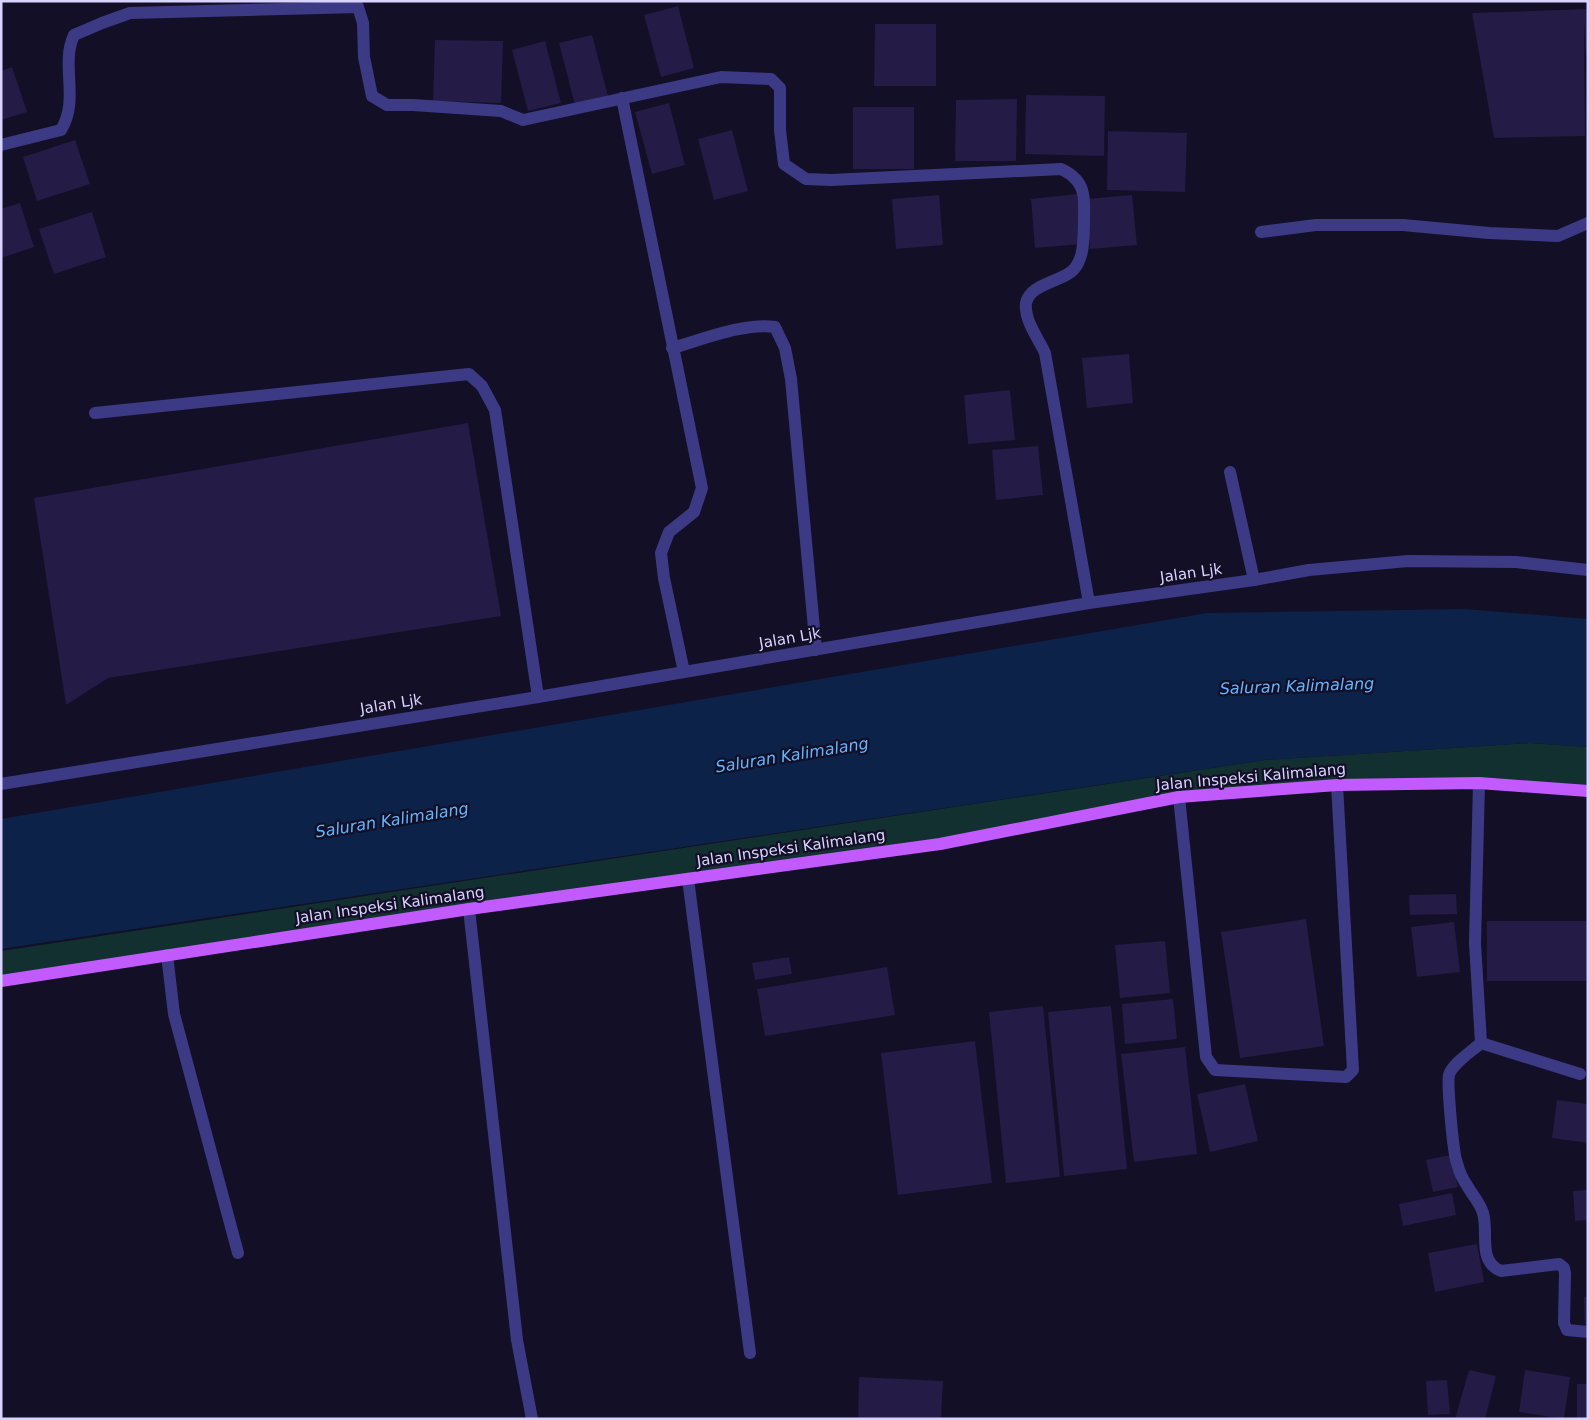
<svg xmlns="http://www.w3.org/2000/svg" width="1589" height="1420" font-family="'DejaVu Sans',sans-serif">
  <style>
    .green { fill: #12302f }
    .water { fill: #0c2248 }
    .building { fill: #241b47 }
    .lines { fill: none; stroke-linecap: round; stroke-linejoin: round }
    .lane { stroke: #3d3a85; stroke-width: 12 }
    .street { stroke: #3d3a85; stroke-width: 12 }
    .primary { stroke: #c25bff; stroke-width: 12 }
    .labels { text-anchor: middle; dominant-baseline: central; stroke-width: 4.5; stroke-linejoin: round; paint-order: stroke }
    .street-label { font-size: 15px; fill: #d9d4ff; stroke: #130f26 }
    .water-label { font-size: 16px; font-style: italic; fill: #62b6ff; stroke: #130f26 }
  </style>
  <rect width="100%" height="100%" fill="#130f26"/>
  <path class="green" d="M1530,743l58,4v44l-109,-8 -300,14 -239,47 -939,138v-31l1264,-191z"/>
  <path class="water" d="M1464,609l124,10v128l-58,-4 -265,17 -1264,189v-130l1206,-206z"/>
  <path class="building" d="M678,6l16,62 -33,9 -17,-62z
    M1588,9v47h-2l-2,-33 1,113 -91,2 -22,-125z
    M875,24h61v62h-62z
    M592,35l16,61 -33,9 -16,-62z
    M435,40l68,1 -2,62 -68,-2z
    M545,41l16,62 -33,8 -16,-61z
    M12,67l15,45 -26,8v-49z
    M1026,95l79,1 -1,60 -79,-2z
    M1017,99l-1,62h-61l1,-61z
    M669,103l16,62 -33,9 -17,-62z
    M853,107h61v62h-61z
    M732,130l16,61 -34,9 -16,-61z
    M1108,131l79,2 -2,59 -78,-2z
    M75,140l15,44 -53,17 -14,-44z
    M1077,194l5,50 -47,4 -4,-49z
    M939,195l4,50 -47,4 -4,-50z
    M1132,195l5,50 -47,4 -4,-50z
    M20,203l14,44 -33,11v-49z
    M92,212l14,45 -52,17 -15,-45z
    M1129,354l4,49 -46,5 -5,-50z
    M1010,390l5,50 -47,4 -4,-49z
    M468,423l33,193 -393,62 -42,27 -32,-207z
    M1038,446l5,49 -47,5 -4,-50z
    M1456,894l1,20 -47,1 -1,-20z
    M1306,919l18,127 -84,12 -19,-126z
    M1487,921h101v60h-101z
    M1454,922l6,50 -43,5 -6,-50z
    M1165,941l5,52 -50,5 -5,-53z
    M789,957l3,17 -37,6 -3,-17z
    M887,967l8,48 -130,21 -8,-47z
    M1173,999l4,40 -52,5 -3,-40z
    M1043,1006l17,171 -54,6 -17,-171z
    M1111,1006l16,163 -63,7 -16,-164z
    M975,1041l17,142 -94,12 -17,-142z
    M1185,1047l12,107 -63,8 -13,-108z
    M1245,1084l13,57 -48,11 -13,-58z
    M1557,1100l31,4v39l-36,-5z
    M1451,1155l7,32 -25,5 -7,-32z
    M1588,1190v30l-13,1 -2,-30z
    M1452,1193l4,22 -53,11 -4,-22z
    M1477,1244l7,38 -49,10 -7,-39z
    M1584,1297h4v32h-3z
    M1469,1370l27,6 -11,43h-30z
    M1525,1370l45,7 -6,42 -45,-7z
    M859,1377l84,4 -2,38h-83z
    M1447,1380l3,34 -22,1 -2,-34z
    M1577,1384h11v35h-11z"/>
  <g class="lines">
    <path class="lane" d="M1261,232l55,-7h87l86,8 69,3 30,-13
      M95,413l374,-39 13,12 13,24 43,287
      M1230,472l24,108
      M1179,797l27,260 9,13 131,7 7,-7 -16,-285
      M688,879l62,474
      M469,909l48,431 15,79
      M167,955l7,59 64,239"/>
    <path class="street" d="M622,98l80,390 -8,24 -25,20 -8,21 3,25 20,94
      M1,145l60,-15c19,-31 -1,-65 13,-95l28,-12 28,-10 228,-6 5,16 1,34 8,39 15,9h26l88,6 22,9 198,-43 50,2 9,9v42l4,34 22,15 25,1 230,-11c11,5 20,13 22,25 2,7 1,49 -1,57 -1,7 -5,16 -10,20 -12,11 -42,13 -46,32 -2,17 12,35 19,50l44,250
      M672,348c29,-8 74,-26 103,-21l10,21 6,31 25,271
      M1479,783l-4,160 6,100c-9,8 -29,21 -32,32 -2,9 4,78 8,88 2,8 6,17 11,24 5,9 12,16 15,26 6,20 -6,48 18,58l58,-7 5,4 1,5 -1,50 3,7 21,2
      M1,784l537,-87 551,-94 165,-23 55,-10 99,-9 108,1 72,8
      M1481,1043l99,31"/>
    <path class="primary" d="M1,981l468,-72 471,-65 239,-47 158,-12 142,-2 109,8"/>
  </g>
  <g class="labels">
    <g class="street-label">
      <text transform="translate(1191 573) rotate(-8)">Jalan Ljk</text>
      <text transform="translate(790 638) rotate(-10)">Jalan Ljk</text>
      <text transform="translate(391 704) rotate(-9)">Jalan Ljk</text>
      <text transform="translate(1251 777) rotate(-5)">Jalan Inspeksi Kalimalang</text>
      <text transform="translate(791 848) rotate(-8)">Jalan Inspeksi Kalimalang</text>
      <text transform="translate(390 905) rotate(-8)">Jalan Inspeksi Kalimalang</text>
    </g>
    <g class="water-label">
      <text transform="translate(1297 686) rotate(-2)">Saluran Kalimalang</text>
      <text transform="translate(792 755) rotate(-9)">Saluran Kalimalang</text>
      <text transform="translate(392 820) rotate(-9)">Saluran Kalimalang</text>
    </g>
  </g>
  <rect width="1589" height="1420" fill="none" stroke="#d9d4ff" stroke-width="5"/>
</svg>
